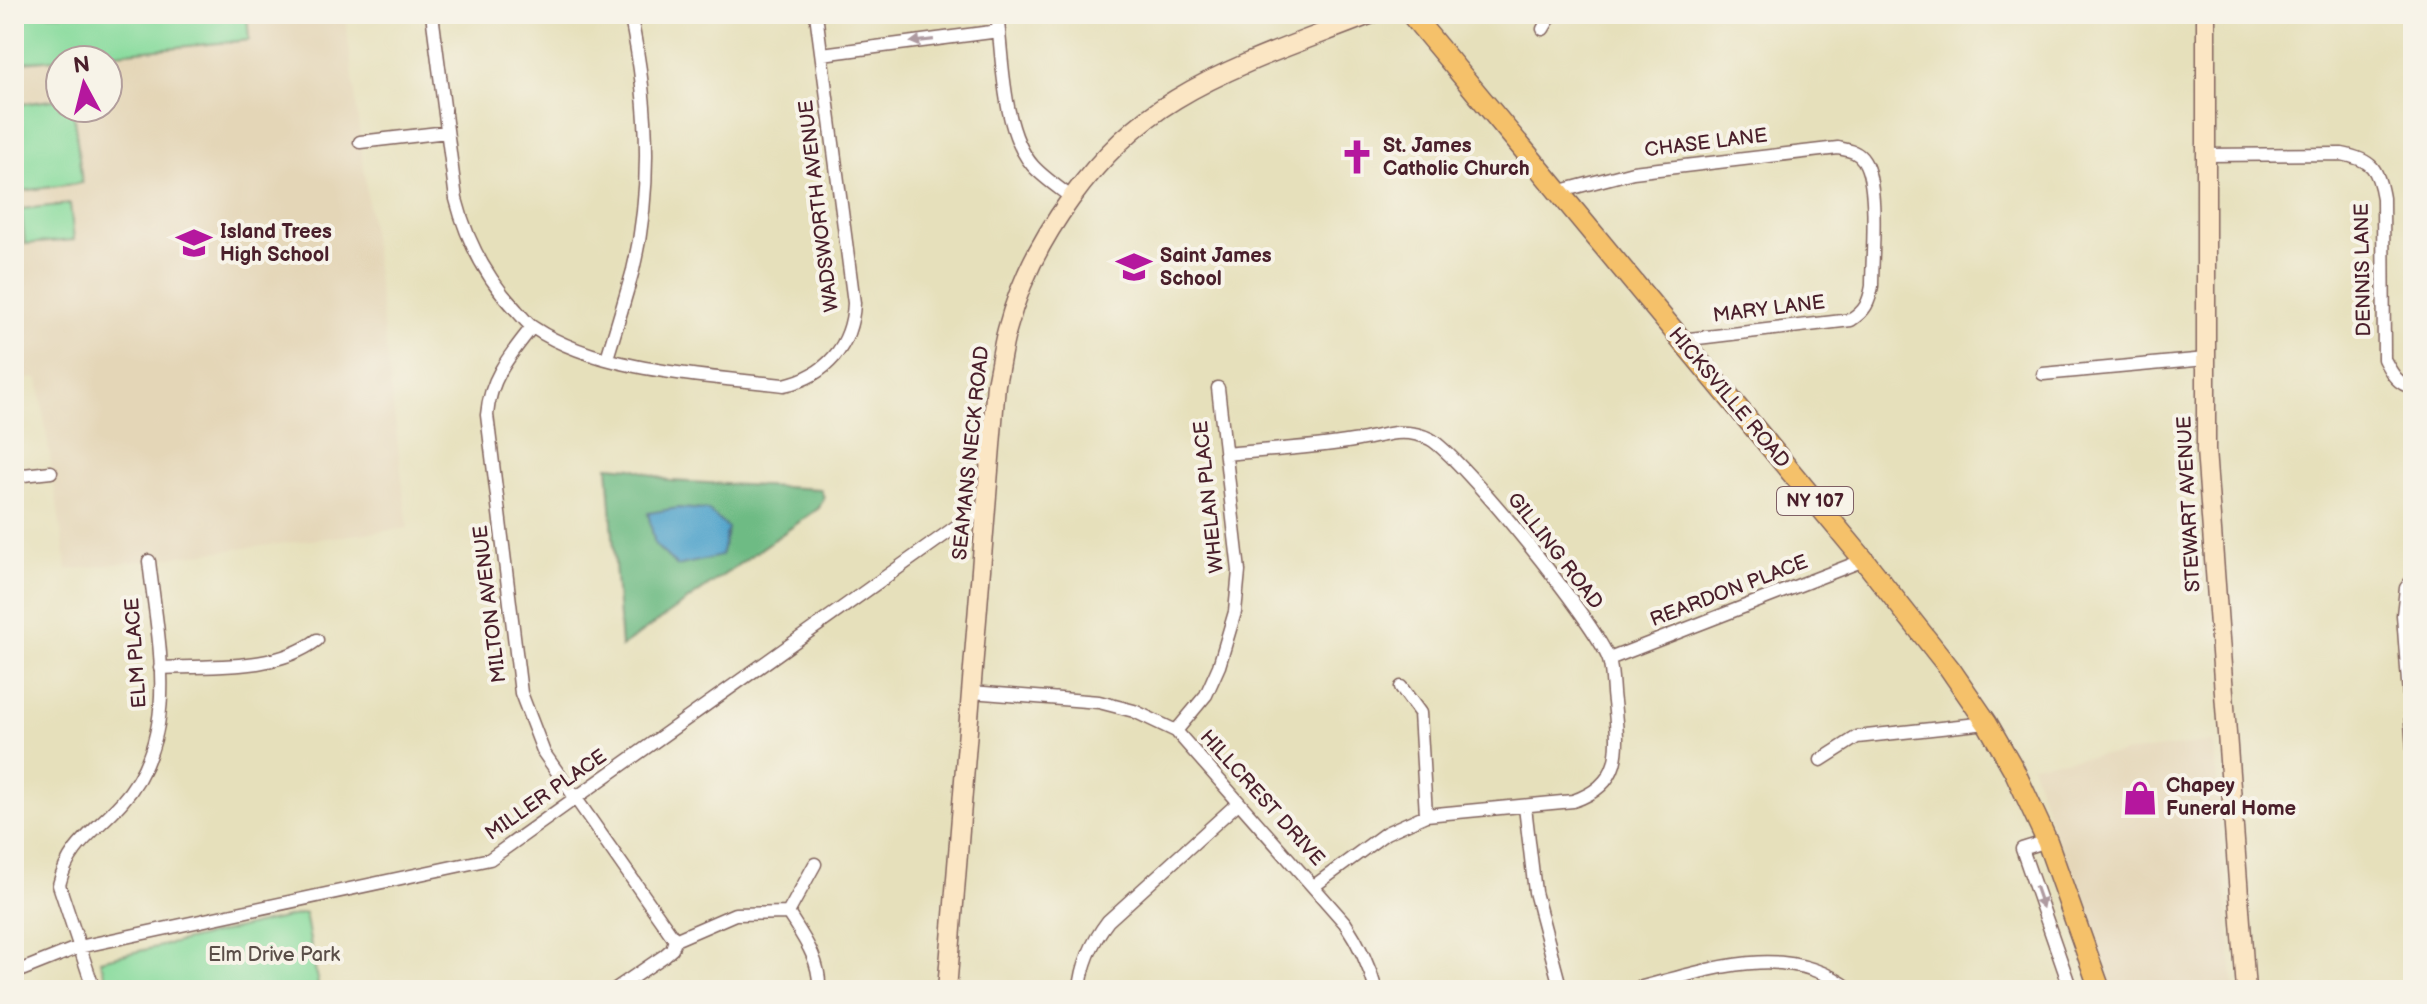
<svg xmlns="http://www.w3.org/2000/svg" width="2427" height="1004" font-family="'Balsamiq Sans',sans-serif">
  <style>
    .built { fill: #e4d6b7; fill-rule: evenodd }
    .green { fill: #88db9d; stroke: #697d64; stroke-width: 2 }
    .forest { fill: #6ebb84; stroke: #5c6d58; stroke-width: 2 }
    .water { fill: #50a3cb; stroke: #4d617b; stroke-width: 2 }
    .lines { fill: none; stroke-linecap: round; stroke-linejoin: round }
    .street-casing { stroke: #81635d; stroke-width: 15 }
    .secondary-casing { stroke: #81635d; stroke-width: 21 }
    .primary-casing { stroke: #81635d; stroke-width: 23 }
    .street { stroke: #fff; stroke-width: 12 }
    .secondary { stroke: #fbe6c4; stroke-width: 18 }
    .primary { stroke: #f5c16b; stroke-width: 20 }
    .oneway { fill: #ae9aa0 }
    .labels { text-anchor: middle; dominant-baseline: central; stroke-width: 8; stroke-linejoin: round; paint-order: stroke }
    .shield { fill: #f7f3e8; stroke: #7e5f64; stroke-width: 2 }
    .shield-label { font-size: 18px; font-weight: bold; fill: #4a1f2b }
    .street-label { font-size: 20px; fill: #4a1f2b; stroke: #f7f3e8 }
    .poi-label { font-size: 20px; font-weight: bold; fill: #4a1f2b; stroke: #f7f3e8; text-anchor: start }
    .park-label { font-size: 20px; fill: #5a4e48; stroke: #f7f3e8 }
  </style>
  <rect width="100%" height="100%" fill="#f7f3e8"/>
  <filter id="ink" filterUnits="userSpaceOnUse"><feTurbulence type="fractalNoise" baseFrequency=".0125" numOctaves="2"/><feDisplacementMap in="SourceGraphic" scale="16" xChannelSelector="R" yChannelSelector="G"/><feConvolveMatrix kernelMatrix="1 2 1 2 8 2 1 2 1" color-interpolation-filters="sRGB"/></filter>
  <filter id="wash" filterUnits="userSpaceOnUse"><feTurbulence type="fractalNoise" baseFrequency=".006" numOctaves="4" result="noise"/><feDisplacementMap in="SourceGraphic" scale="32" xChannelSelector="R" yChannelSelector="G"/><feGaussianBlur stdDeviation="1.8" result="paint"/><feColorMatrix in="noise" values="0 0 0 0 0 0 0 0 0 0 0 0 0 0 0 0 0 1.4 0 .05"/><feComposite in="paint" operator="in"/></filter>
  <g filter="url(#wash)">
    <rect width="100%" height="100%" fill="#e6e0bb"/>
    <path class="built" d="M14,14h331l63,514 -341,42 -29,-192 -24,2zM60,60h48v48h-48z
      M2214,742l20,248h-127l-76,-226z"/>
    <path class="green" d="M14,14h233l2,26 -235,23z
      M60,99v9h13l9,75 -68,9v-87z
      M70,204l4,36 -49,4 -4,-35z
      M305,913l14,77h-210l-9,-30z"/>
    <path class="forest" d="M608,466l24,2 38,13 150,8 4,8 -5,11 -198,139z"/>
    <path class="water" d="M678,508l30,2 20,18 -7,28 -44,10 -22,-21 -7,-32z"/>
  </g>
  <g filter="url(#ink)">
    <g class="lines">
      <g class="street-casing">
        <path id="street" d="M432,14l24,185c11,43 30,79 61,112 5,5 10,13 17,17 66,44 172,48 250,57 42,-9 68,-39 70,-82l-38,-289
          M997,14c6,45 5,117 36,152 11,12 26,22 39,32
          M1543,29l9,-15
          M822,54l177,-23
          M360,142l87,-10
          M2206,155l136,-1c30,6 36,14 41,44l1,161c7,13 13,26 29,28
          M1557,192l76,-20 205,-24c10,2 20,3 26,13 15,24 8,95 8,125 -3,17 -7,25 -21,34l-170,20
          M532,327c-22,28 -42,51 -45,88l34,278 23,60 131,187
          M607,358c9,-29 18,-59 26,-88 20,-84 15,-173 -3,-256
          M2043,374l163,-15
          M1226,454c42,-4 85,-6 127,-13 14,-2 28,-6 42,-8 11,-1 25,1 35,6 32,18 167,185 179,221 4,13 3,29 5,42 5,46 10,82 -41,99l-147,14 -40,18 -72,53
          M14,476l37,-4
          M2413,579l-7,9 -3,27 10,134
          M1609,659l255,-99
          M160,668c52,-3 114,4 157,-28
          M1401,687l19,26 6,102
          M971,692l128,10 35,9 42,20 169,192c14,21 24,42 31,67
          M1176,731l30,-36 13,-29 16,-54 4,-41 -21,-183
          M1821,760l36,-23 130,-14
          M1525,807l10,85 26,98
          M2047,841l-25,8 49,141
          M788,913c15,24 33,47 31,77
          M788,913l27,-49
          M14,973l65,-26 411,-88 495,-353
          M94,990l-35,-105c10,-41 36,-53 62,-82 61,-68 37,-160 28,-242
          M614,990l50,-34 8,-7 3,-9 60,-26 53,-1
          M1080,990c2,-27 12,-48 28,-69l130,-118
          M1631,990c72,-18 154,-52 220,0"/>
      </g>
      <g class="secondary-casing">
        <path id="secondary" d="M2206,14v436l40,540
          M947,990l49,-606c4,-18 6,-36 11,-54 23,-89 91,-184 169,-231 61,-37 131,-59 196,-85"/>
      </g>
      <g class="primary-casing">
        <path id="primary" d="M1411,14l453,546 86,109 37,54 27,47 33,71 53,149"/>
      </g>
      <use href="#street" class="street"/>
      <use href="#secondary" class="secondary"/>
      <use href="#primary" class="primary"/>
    </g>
    <defs><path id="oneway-solid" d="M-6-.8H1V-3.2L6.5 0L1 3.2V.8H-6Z" transform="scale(2)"/></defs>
    <g class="oneway">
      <use href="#oneway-solid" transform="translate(922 41) rotate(173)"/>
      <use href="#oneway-solid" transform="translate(2039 897) rotate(71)"/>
    </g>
  </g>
  <defs>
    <g id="church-bare" transform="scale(2.76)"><path d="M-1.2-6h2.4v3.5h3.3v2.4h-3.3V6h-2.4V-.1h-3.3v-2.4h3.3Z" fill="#b5179e" stroke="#f7f3e8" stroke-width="2.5" paint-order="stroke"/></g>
    <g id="school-bare" transform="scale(2.76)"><path d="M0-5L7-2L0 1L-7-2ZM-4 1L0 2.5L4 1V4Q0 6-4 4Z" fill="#b5179e" stroke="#f7f3e8" stroke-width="2.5" paint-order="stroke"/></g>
    <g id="shop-bare" transform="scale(2.76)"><path d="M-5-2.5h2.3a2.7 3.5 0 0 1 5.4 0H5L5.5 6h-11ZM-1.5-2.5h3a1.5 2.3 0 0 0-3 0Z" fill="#b5179e" stroke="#f7f3e8" stroke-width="2.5" paint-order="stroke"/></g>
  </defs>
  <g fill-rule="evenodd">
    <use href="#church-bare" x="1357" y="157"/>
    <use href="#school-bare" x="194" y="243"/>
    <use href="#school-bare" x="1134" y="267"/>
    <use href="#shop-bare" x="2140" y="798"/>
  </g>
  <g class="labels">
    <rect class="shield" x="1777" y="487" width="76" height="28" rx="6"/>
    <g class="shield-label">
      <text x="1815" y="501">NY 107</text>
    </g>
    <g class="street-label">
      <text transform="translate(1706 143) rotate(-7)">CHASE LANE</text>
      <text transform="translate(819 206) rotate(-97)">WADSWORTH AVENUE</text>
      <text transform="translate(2363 270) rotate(-91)">DENNIS LANE</text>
      <text transform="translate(1769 309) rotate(-7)">MARY LANE</text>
      <text transform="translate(1729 398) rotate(50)">HICKSVILLE ROAD</text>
      <text transform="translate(971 453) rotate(-84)">SEAMANS NECK ROAD</text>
      <text transform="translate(1209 497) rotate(-96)">WHELAN PLACE</text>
      <text transform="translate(2189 504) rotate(-93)">STEWART AVENUE</text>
      <text transform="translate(1555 551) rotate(52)">GILLING ROAD</text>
      <text transform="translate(1729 591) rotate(-21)">REARDON PLACE</text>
      <text transform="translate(490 604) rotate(-97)">MILTON AVENUE</text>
      <text transform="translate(136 653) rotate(-94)">ELM PLACE</text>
      <text transform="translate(546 795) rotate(-35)">MILLER PLACE</text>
      <text transform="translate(1262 798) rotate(48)">HILLCREST DRIVE</text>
    </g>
    <g class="poi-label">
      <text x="1383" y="146">St. James<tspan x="1383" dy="23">Catholic Church</tspan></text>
      <text x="220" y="232">Island Trees<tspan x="220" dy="23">High School</tspan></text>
      <text x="1160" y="256">Saint James<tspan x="1160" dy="23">School</tspan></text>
      <text x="2166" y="786">Chapey<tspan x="2166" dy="23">Funeral Home</tspan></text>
    </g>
    <g class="park-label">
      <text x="274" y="955">Elm Drive Park</text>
    </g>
  </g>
  <rect width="2427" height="1004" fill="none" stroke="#f7f3e8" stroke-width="48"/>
  <g transform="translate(84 84) rotate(353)"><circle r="38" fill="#f7f3e8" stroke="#b29e9c" stroke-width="2"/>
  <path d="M0-6L14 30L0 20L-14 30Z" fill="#b5179e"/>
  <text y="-12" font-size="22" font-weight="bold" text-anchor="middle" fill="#4a1f2b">N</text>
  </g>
</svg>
